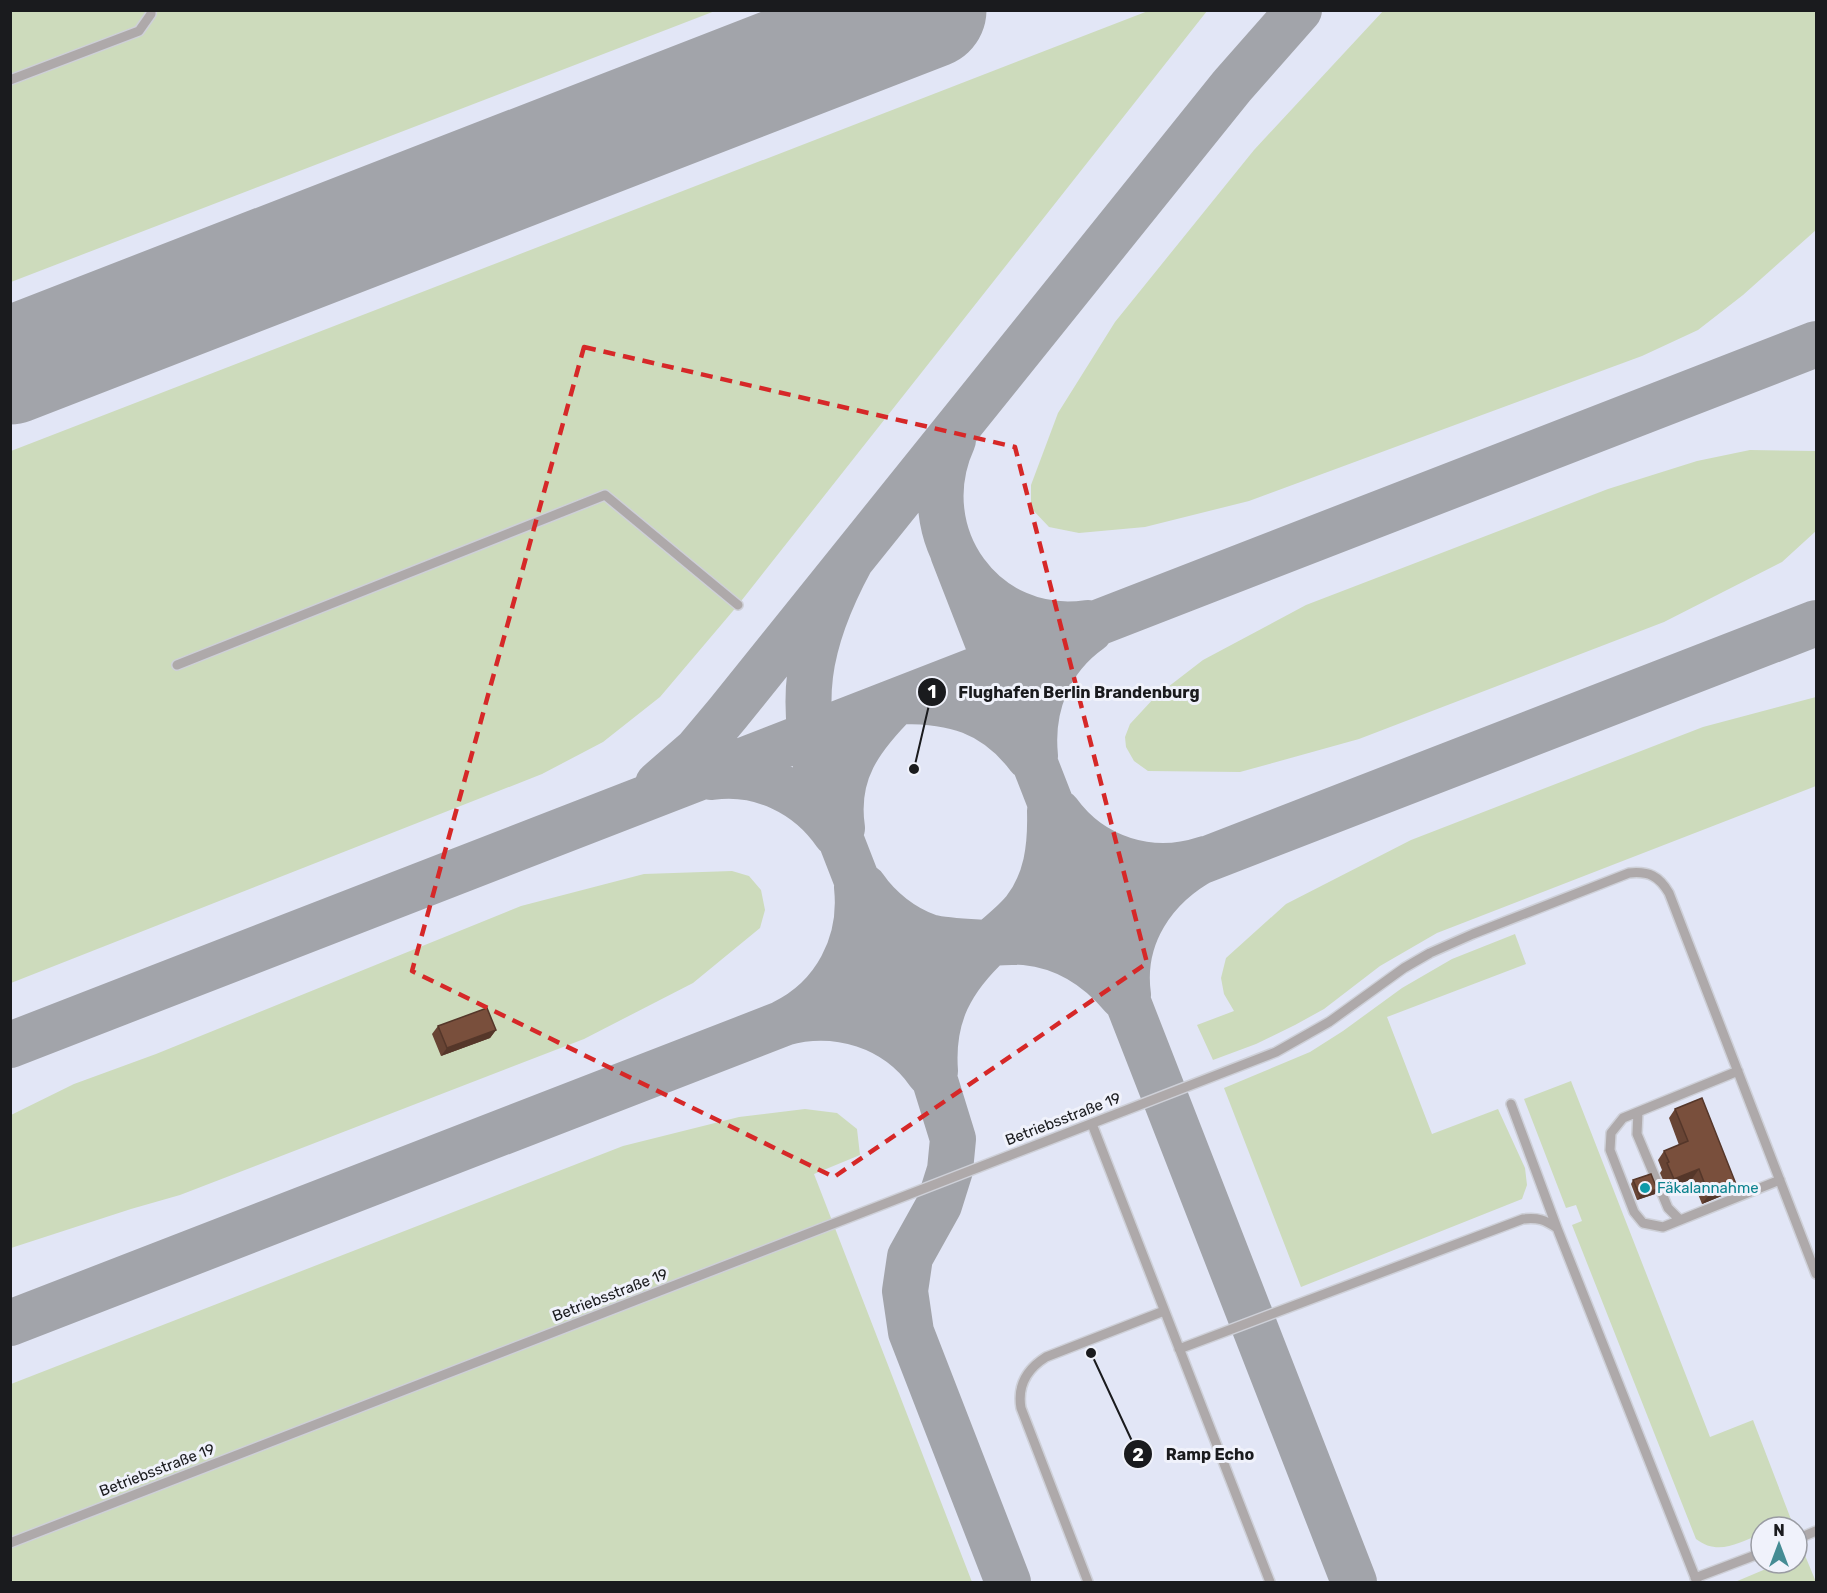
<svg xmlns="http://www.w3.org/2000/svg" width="1827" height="1593" font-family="Rubik,sans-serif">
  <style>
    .built { fill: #e2e6f6; fill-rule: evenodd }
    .green { fill: #cddbbc }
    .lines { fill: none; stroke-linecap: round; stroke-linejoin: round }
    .taxiway { stroke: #a2a4aa; stroke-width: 46 }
    .runway { stroke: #a2a4aa; stroke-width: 117 }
    .service-casing { stroke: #ced0d8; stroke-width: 12 }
    .service { stroke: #aea9aa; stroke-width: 9 }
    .wall { fill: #684434 }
    .shaded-wall { fill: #55372a }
    .building { fill: #794f3c; stroke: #55372a; stroke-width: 1.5 }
    .marked { fill: none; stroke: #d62828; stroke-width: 4.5; stroke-dasharray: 12 8; stroke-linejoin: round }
    .culture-dot { fill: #0f9aa8; stroke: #f0f2fb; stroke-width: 2 }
    .labels { text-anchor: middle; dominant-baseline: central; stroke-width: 6; stroke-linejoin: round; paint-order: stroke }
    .street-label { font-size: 15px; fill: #1a1b1e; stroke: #f0f2fb }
    .culture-label { font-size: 15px; fill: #0d838f; stroke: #f0f2fb; text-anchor: start }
    .leader { fill: none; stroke: #1a1b1e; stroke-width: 2 }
    .callout-dot { fill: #1a1b1e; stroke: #f0f2fb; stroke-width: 2 }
    .mark-label { font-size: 18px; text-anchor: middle; font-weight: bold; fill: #fff }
    .callout-label { font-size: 16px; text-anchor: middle; font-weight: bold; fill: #1a1b1e; stroke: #f0f2fb; stroke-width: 6; stroke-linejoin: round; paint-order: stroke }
  </style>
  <rect width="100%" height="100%" fill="#f0f2fb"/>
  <path class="built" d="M11,11h1805v1571h-1805zM1761,1527h36v36h-36z"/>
  <path class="green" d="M1384,10l432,1v219l-73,65 -45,35 -56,26 -393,145 -104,26 -66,6 -30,-6 -18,-19v-23l27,-72 57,-91 139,-172z
    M11,11h704l-704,271z
    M1148,11h59l-469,594 -78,92 -57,45 -61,32 -531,209v-532z
    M1750,450l66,1v80l-34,31 -118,60 -305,117 -119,33 -92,-1 -14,-10 -8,-14 -1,-10 5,-13 25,-27 48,-37 103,-55 302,-116 89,-28z
    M1816,697v89l-379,147 -57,33 -56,43 -29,16 -39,19 -43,16 -16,-35 37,-14 -10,-17 -3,-16 5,-20 60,-54 125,-64 292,-113z
    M732,871l17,5 12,14 4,20 -5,18 -67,55 -109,56 -404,156 -49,14 -120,39v-133l63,-31 82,-30 365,-148 123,-32z
    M1515,934l11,30 -139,53 45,117 66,-25 27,59 2,17 -5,14 -221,88 -77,-199 86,-36 33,-21 59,-43 50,-29z
    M1571,1081l139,356 43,-17 39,102 -13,5h-18v7c-23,9 -43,22 -65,5l-124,-314 10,-4 -6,-16 -10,3 -42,-109z
    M805,1109l32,4 20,16 3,26 -46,19 158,408h-961v-198l612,-238 116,-29z
    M1804,1553l12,29h-81l45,-19h17v-7z"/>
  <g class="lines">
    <path class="taxiway" d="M953,440c-43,94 31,198 135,183
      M953,553l401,1029
      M851,560c-45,83 -55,144 -27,236l112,288 17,55 -3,31 -11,35 -29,52 -5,34 6,41 97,250
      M1035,756c-5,-50 14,-97 55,-126
      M711,777c49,-7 97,16 125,57
      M658,784l39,-34 31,-37 504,-627 67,-76
      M1058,812c34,47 93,65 147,47 -51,27 -85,77 -77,136
      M842,828c-8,-55 18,-90 55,-127 56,-1 97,10 132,56
      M857,887c6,57 -22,111 -74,136 54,-15 113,3 146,50
      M864,887c15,22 39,41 65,50 13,4 44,5 59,6 12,0 25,-2 37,-1 40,4 73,25 98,55
      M10,1045l1806,-701
      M935,1071c-4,-55 16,-92 56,-129 11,-10 23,-19 33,-31 23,-29 27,-64 26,-100
      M10,1323l1806,-700"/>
    <path class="runway" d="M10,366l918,-356"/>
    <g class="service-casing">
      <path id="service" d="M10,80l129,-49 12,-17v-4
        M177,665l428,-170 133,110
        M1738,1071l-115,47 -12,15 -1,17 24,62 9,11 20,4 117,-47
        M1511,1104l46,124 140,354
        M1638,1112l-1,22 31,74 12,12
        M1092,1124l178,458
        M1179,1349l344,-130c15,-2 22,1 34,9
        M1797,1539l19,-8
        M10,1543l1266,-491 53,-30 75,-54 26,-15 43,-19 156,-61c20,-2 30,3 40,20l147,381
        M1695,1578l66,-25
        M1088,1582l-67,-174c-4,-23 6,-39 25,-51l118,-46"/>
    </g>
    <use href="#service" class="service"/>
  </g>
  <path class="wall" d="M438,1026l58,4 -6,8 -49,18 -9,-22z
    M1675,1109l61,75 -7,9 -27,11 -10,-25 -25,10 -7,-16 2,-3 -4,-10 6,-9 15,-6 -10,-27z
    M1633,1180l22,14 -18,6 -6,-16z"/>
  <path class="shaded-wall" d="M496,1030l-6,8 -49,18 6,-8z
    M1699,1169l-7,10 -25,10 7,-10z
    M1736,1184l-7,9 -27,11 7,-9z
    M1657,1189l-2,5 -18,6 3,-4z"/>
  <path class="building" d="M487,1008l9,22 -49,18 -9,-22z
    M1702,1098l34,86 -27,11 -10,-26 -25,10 -7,-16 2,-1 -5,-11 24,-10 -13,-32z
    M1651,1174l6,15 -17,7 -7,-16z"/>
  <path class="marked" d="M584,347l431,100 132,516 -313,214 -422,-206z"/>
  <circle class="culture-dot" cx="1645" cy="1188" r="6"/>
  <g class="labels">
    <g class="street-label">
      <text transform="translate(1063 1119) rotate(-21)">Betriebsstraße 19</text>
      <text transform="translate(610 1295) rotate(-21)">Betriebsstraße 19</text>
      <text transform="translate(157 1470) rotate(-21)">Betriebsstraße 19</text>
    </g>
    <g class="culture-label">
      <text x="1657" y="1188">Fäkalannahme</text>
    </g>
  </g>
  <path class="leader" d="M914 769L932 692M1091 1353L1138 1454"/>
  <g class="callout-dot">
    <circle cx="914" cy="769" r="6"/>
    <circle cx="1091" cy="1353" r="6"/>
    <circle cx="932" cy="692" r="15"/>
    <circle cx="1138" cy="1454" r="15"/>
  </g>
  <g class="mark-label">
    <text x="932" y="698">1</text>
    <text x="1138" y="1461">2</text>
  </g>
  <g class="callout-label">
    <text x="1079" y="698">Flughafen Berlin Brandenburg</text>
    <text x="1210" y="1460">Ramp Echo</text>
  </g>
  <rect width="1827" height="1593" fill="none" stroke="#1a1b1e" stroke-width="24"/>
  <g transform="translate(1779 1545)"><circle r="28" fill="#f0f2fb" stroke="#9a9ca3" stroke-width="1.5"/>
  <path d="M0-4.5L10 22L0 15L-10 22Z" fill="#458c94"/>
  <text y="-9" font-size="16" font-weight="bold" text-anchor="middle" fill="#1a1b1e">N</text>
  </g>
</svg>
